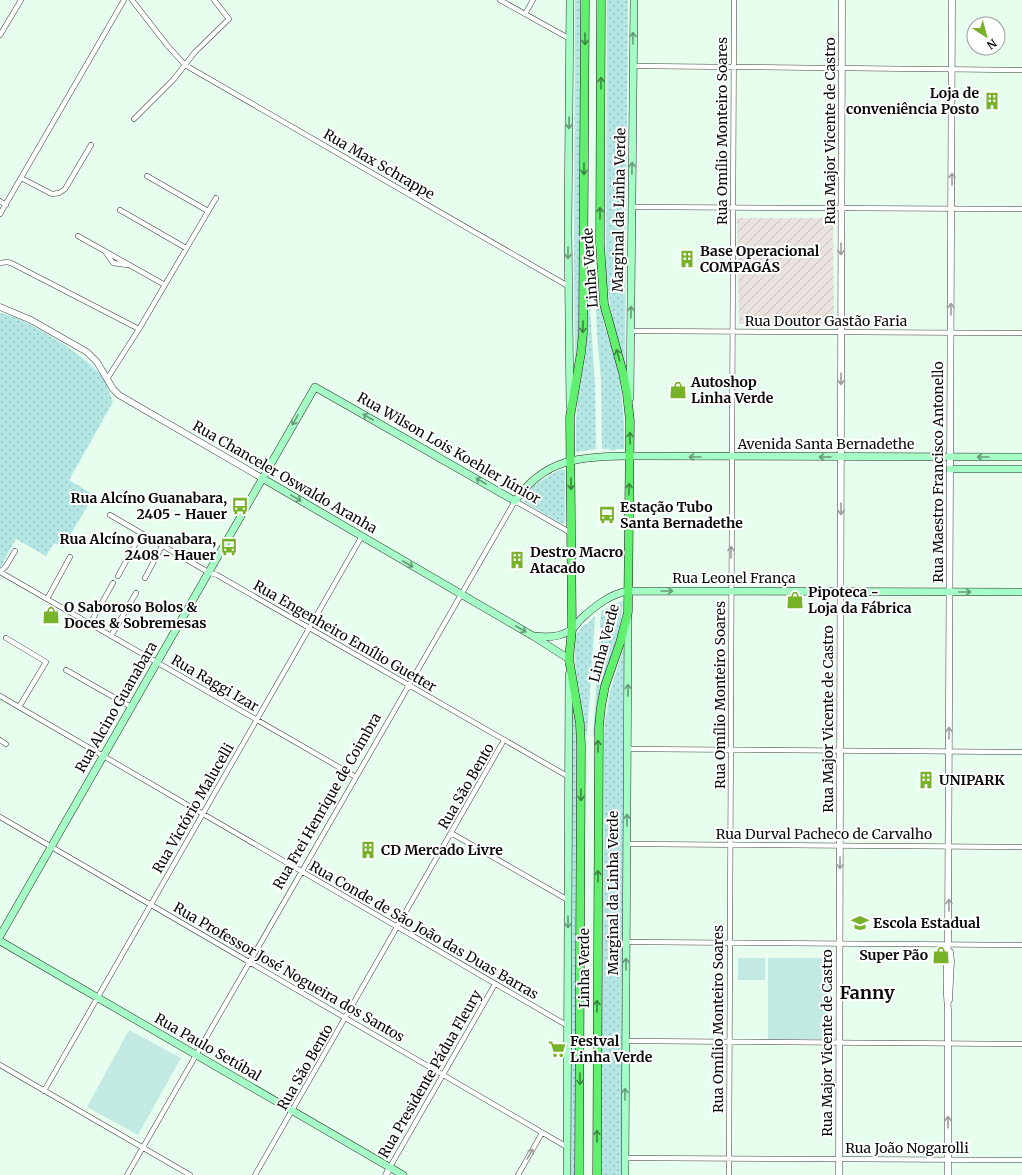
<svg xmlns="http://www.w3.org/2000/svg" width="1022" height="1175" font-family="Merriweather,serif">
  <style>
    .industrial { fill: url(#industrial-furrows) }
    .grass { fill: url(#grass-dots) }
    .pitch { fill: #c2eae3 }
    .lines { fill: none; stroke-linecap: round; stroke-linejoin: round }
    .minor-casing { stroke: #3d3d3d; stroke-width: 5.5 }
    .tertiary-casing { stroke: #3d3d3d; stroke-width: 7 }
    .secondary-casing { stroke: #2c2c2c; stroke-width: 8 }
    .trunk-casing { stroke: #1b1b1b; stroke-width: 9 }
    .minor { stroke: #fff; stroke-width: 4.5 }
    .tertiary { stroke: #fff; stroke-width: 6 }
    .secondary { stroke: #a5fcc5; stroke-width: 7 }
    .trunk { stroke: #61f06d; stroke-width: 8 }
    .oneway { stroke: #679b7a }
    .oneway2 { stroke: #3a8840 }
    .oneway3 { stroke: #9d9d9d }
    .labels { text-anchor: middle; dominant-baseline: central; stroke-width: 4; stroke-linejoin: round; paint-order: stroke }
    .poi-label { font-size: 14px; font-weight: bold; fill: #0a0a0a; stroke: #fff; text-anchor: start }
    .street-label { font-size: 14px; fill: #0a0a0a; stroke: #fff }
    .district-label { font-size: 18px; font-weight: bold; fill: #0a0a0a; stroke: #fff }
  </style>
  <defs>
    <pattern id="industrial-furrows" width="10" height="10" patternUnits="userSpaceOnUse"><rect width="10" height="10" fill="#e9e2de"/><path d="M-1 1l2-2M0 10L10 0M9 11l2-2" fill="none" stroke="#c6c1bd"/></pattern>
    <pattern id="grass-dots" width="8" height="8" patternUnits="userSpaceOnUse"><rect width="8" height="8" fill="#b4e6e4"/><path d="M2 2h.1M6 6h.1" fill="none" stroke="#99c4c2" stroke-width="1.8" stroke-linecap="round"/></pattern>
  </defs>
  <rect width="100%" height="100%" fill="#e7feee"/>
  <path class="industrial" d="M737,218h96l1,107 -95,-1z"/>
  <path class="grass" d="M575,0h6l-2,331 -4,34 -1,-98z
    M607,0h21l-3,366 -12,-43 -7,-45z
    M588,273h1l1,37 5,74 1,65 -20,3v-32l2,-23 8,-44 1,-18z
    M595,273h2l6,48 14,45 4,23 3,36v24h-7l-4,2 -4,-2h-7l-1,-69 -4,-46z
    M0,313c25,4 86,43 102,63 5,6 8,18 11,26l-44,78 25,15 -31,52 -9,-4 -8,13 -30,-17 -16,29z
    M561,469l4,1v52l-1,2 -4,-1 -34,-20 -2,-2v-3c5,-12 26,-23 37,-29z
    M623,601l-3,26 -25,109h-2l8,-125 9,-5z
    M595,616l-8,120h-1l-11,-72v-27l8,-12 4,-1z
    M624,647l-1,103v425h-22l3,-436 1,-17 5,-30z
    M572,699l4,26 1,17 -2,433h-6z"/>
  <path class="pitch" d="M738,958h27v22h-27z
    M768,958h61v81h-61z
    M129,1030l52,28 -43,77 -51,-28z"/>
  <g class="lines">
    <g class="minor-casing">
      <path id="minor" d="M132,0l35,45 18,20 383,221
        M500,0l70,39
        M525,14l8,-14
        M0,35l21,-35
        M633,66l389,4
        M134,119l40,-40 21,-27 34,-33 -15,-19
        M147,176l61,35
        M21,178l31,16 7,-1 6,-4 26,-44
        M0,201l6,4
        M632,207l390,2
        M120,210l66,38
        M0,214l124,-214
        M78,236l87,49
        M106,253l7,10 14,2
        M0,263l7,-1 4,1 128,66
        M631,331l391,2
        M107,379l32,-50 77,-131
        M110,515l98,57 9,3 352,202
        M0,572l356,205
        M0,572l6,-6 9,-15
        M118,576l23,-42
        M145,578l17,-32
        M47,599l23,-42
        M90,624l23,-41
        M111,636l25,-43
        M6,638l40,24 -27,45
        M66,670l65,37
        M0,696l568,330
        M0,740l6,4
        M627,749l395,3
        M0,817l567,330
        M451,833l117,67
        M627,844l395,3
        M626,942l396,3
        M625,1041l397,3
        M0,1065l190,110
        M44,1091l318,-555
        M625,1158l397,2
        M390,1167l105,-183
        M127,1175l388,-674 56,32
        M255,1175l249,-435
        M518,1175l24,-42
        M729,1175l5,-1175"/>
    </g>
    <g class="tertiary-casing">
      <path id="tertiary" d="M0,307l31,13 56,32 10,10 16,27 6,6 143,83
        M949,1000l2,-39 -1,-9
        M386,1175l4,-8
        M839,1175l3,-1175
        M948,1175v-165c-2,-22 -2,-44 0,-66l4,-944"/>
    </g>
    <g class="secondary-casing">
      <path id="secondary" d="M630,398l4,-398
        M570,406l-2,-176 2,-230
        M950,469h72
        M262,478l271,158 36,23v4
        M535,636c13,2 25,1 36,-6 4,-3 7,-8 10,-11 14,-13 29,-25 47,-28l394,1
        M0,936l315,-549 200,114c31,-44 66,-44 114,-45l393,1
        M0,941l403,234
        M567,1175l2,-500
        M625,1175l3,-556"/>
    </g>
    <g class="trunk-casing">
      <path id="trunk" d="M579,1175l2,-430 -1,-21 -11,-65 3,-30 -2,-212 11,-64 2,-20 2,-333
        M597,1175l2,-448 2,-20 4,-21 15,-43 8,-31 2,-191 -3,-27 -4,-21 -19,-69 -4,-60 1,-244"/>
    </g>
    <use href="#minor" class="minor"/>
    <use href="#tertiary" class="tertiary"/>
    <use href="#secondary" class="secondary"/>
    <use href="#trunk" class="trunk"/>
  </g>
  <defs><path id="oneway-shaft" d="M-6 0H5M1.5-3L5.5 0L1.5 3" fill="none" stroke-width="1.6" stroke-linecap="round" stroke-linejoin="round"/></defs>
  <g class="oneway">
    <use href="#oneway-shaft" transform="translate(633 38) rotate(-90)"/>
    <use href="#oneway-shaft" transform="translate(569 123) rotate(91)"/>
    <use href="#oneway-shaft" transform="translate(632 168) rotate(-89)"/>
    <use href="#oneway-shaft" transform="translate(568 253) rotate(90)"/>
    <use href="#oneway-shaft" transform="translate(631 312) rotate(-90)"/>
    <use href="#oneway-shaft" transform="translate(368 417) rotate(-150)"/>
    <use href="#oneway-shaft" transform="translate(295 420) rotate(120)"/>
    <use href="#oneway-shaft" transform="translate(695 457) rotate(-180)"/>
    <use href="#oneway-shaft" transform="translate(825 457) rotate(-180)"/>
    <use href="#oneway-shaft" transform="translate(983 457) rotate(-180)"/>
    <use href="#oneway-shaft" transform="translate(481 481) rotate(-150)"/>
    <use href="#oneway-shaft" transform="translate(296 498) rotate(30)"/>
    <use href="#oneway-shaft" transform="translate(408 564) rotate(30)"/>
    <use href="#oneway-shaft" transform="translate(667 591)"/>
    <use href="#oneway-shaft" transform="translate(965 592)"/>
    <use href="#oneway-shaft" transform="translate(521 629) rotate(30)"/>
    <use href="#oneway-shaft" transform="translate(628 690) rotate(-90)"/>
    <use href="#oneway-shaft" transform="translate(627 820) rotate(-90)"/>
    <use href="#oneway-shaft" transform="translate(568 922) rotate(90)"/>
    <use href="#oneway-shaft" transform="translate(626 964) rotate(-90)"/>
    <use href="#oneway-shaft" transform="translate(625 1094) rotate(-90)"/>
  </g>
  <g class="oneway2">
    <use href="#oneway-shaft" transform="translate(585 39) rotate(90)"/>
    <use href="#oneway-shaft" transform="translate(601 83) rotate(-90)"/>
    <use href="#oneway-shaft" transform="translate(584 169) rotate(90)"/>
    <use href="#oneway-shaft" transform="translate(600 213) rotate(-90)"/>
    <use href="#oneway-shaft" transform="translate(583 327) rotate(91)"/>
    <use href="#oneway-shaft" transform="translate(618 355) rotate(-106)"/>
    <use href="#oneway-shaft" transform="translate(630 438) rotate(-90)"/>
    <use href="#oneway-shaft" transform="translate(571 484) rotate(90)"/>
    <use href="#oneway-shaft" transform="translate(629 489) rotate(-89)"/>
    <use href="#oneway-shaft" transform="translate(598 746) rotate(-90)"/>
    <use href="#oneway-shaft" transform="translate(581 795) rotate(90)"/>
    <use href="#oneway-shaft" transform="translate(598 876) rotate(-90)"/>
    <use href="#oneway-shaft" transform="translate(597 1006) rotate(-90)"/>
    <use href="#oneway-shaft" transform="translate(580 1079) rotate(90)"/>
    <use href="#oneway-shaft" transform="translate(597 1136) rotate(-90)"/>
  </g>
  <g class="oneway3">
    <use href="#oneway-shaft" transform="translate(952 179) rotate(-90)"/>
    <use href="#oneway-shaft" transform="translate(841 249) rotate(90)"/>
    <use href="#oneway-shaft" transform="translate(951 309) rotate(-90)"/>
    <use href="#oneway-shaft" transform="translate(841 379) rotate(90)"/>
    <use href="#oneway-shaft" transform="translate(841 509) rotate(90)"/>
    <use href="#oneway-shaft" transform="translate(731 552) rotate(-90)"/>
    <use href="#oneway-shaft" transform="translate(949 733) rotate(-90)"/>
    <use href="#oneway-shaft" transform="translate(840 863) rotate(90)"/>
    <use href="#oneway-shaft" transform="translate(949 905) rotate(-90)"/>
    <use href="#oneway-shaft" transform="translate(948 1122) rotate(-90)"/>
    <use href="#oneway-shaft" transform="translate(530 1154) rotate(-60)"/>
  </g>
  <defs>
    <g id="building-bare" transform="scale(1.38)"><path d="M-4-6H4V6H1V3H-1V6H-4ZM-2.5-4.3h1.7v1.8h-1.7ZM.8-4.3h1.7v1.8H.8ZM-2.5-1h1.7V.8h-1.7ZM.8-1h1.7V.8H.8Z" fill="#77b229" stroke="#fff" stroke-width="2.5" paint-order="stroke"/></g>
    <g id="shop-bare" transform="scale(1.38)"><path d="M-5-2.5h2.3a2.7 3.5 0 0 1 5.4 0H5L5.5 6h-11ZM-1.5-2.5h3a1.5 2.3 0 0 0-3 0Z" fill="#77b229" stroke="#fff" stroke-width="2.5" paint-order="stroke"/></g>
    <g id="bus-bare" transform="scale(1.38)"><path d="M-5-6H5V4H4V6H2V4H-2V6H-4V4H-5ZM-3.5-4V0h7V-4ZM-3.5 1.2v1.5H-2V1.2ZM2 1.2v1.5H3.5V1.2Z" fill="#77b229" stroke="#fff" stroke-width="2.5" paint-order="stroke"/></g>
    <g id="school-bare" transform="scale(1.38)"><path d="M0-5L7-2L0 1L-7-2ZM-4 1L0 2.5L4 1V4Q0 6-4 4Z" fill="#77b229" stroke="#fff" stroke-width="2.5" paint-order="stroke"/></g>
    <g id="supermarket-bare" transform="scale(1.38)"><path d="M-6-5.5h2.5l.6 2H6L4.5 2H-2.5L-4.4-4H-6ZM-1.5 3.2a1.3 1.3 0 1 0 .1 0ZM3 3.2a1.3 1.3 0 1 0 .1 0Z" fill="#77b229" stroke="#fff" stroke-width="2.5" paint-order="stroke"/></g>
  </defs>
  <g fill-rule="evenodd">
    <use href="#building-bare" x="992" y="101"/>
    <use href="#building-bare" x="687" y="259"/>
    <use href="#shop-bare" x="678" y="390"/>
    <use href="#bus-bare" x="240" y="506"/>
    <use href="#bus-bare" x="607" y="515"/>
    <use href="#bus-bare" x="229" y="547"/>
    <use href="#building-bare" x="517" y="560"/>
    <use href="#shop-bare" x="795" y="600"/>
    <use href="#shop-bare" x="51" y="615"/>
    <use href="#building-bare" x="926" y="780"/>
    <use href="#building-bare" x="368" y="850"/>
    <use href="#school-bare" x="860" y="923"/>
    <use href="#shop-bare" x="941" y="955"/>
    <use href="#supermarket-bare" x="557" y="1049"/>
  </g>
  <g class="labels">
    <g class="poi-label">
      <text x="979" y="93" text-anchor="end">Loja de<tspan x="979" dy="16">conveniência Posto</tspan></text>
      <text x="700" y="251">Base Operacional<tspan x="700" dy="16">COMPAGÁS</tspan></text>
      <text x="691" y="382">Autoshop<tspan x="691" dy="16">Linha Verde</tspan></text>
      <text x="227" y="498" text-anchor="end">Rua Alcíno Guanabara,<tspan x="227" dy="16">2405 - Hauer</tspan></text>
      <text x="620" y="507">Estação Tubo<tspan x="620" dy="16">Santa Bernadethe</tspan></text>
      <text x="216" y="539" text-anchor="end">Rua Alcíno Guanabara,<tspan x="216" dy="16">2408 - Hauer</tspan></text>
      <text x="530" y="552">Destro Macro<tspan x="530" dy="16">Atacado</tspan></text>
      <text x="808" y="592">Pipoteca -<tspan x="808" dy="16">Loja da Fábrica</tspan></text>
      <text x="64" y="607">O Saboroso Bolos &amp;<tspan x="64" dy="16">Doces &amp; Sobremesas</tspan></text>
      <text x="939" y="780">UNIPARK</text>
      <text x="381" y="850">CD Mercado Livre</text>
      <text x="873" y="923">Escola Estadual</text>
      <text x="928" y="955" text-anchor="end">Super Pão</text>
      <text x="570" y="1041">Festval<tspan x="570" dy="16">Linha Verde</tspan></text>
    </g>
    <g class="street-label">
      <text transform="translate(722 131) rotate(-90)">Rua Omílio Monteiro Soares</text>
      <text transform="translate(830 131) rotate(-90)">Rua Major Vicente de Castro</text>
      <text transform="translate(379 164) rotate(30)">Rua Max Schrappe</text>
      <text transform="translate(619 210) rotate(-89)">Marginal da Linha Verde</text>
      <text transform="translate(590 268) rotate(-94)">Linha Verde</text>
      <text x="826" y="321">Rua Doutor Gastão Faria</text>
      <text x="826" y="444">Avenida Santa Bernadethe</text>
      <text transform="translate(449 448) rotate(30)">Rua Wilson Lois Koehler Júnior</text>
      <text transform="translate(938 472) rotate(-90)">Rua Maestro Francisco Antonello</text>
      <text transform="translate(285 477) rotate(30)">Rua Chanceler Oswaldo Aranha</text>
      <text x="734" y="578">Rua Leonel França</text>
      <text transform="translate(345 636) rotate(30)">Rua Engenheiro Emílio Guetter</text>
      <text transform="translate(604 643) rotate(-75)">Linha Verde</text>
      <text transform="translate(215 683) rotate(30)">Rua Raggi Izar</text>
      <text transform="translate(720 695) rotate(-90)">Rua Omílio Monteiro Soares</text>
      <text transform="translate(116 707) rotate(-60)">Rua Alcino Guanabara</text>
      <text transform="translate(828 719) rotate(-90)">Rua Major Vicente de Castro</text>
      <text transform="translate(466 786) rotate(-60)">Rua São Bento</text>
      <text transform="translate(327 801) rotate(-60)">Rua Frei Henrique de Coimbra</text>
      <text transform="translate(193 808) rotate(-60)">Rua Victório Malucelli</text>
      <text x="824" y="834">Rua Durval Pacheco de Carvalho</text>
      <text transform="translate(613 893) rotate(-90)">Marginal da Linha Verde</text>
      <text transform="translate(424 930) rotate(30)">Rua Conde de São João das Duas Barras</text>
      <text transform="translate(584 968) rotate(-90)">Linha Verde</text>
      <text transform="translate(289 972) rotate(30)">Rua Professor José Nogueira dos Santos</text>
      <text transform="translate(718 1019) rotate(-90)">Rua Omílio Monteiro Soares</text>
      <text transform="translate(827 1043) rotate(-90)">Rua Major Vicente de Castro</text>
      <text transform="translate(208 1047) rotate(30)">Rua Paulo Setúbal</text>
      <text transform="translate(305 1067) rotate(-60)">Rua São Bento</text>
      <text transform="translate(430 1074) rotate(-60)">Rua Presidente Pádua Fleury</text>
      <text x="907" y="1148">Rua João Nogarolli</text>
    </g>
    <g class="district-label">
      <text x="867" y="992">Fanny</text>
    </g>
  </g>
  <g transform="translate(986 36) rotate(144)"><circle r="19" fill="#ffffff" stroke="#9d9d9d"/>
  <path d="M0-3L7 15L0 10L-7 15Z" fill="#77b229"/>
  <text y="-6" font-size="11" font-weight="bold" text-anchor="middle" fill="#0a0a0a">N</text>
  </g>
</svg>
